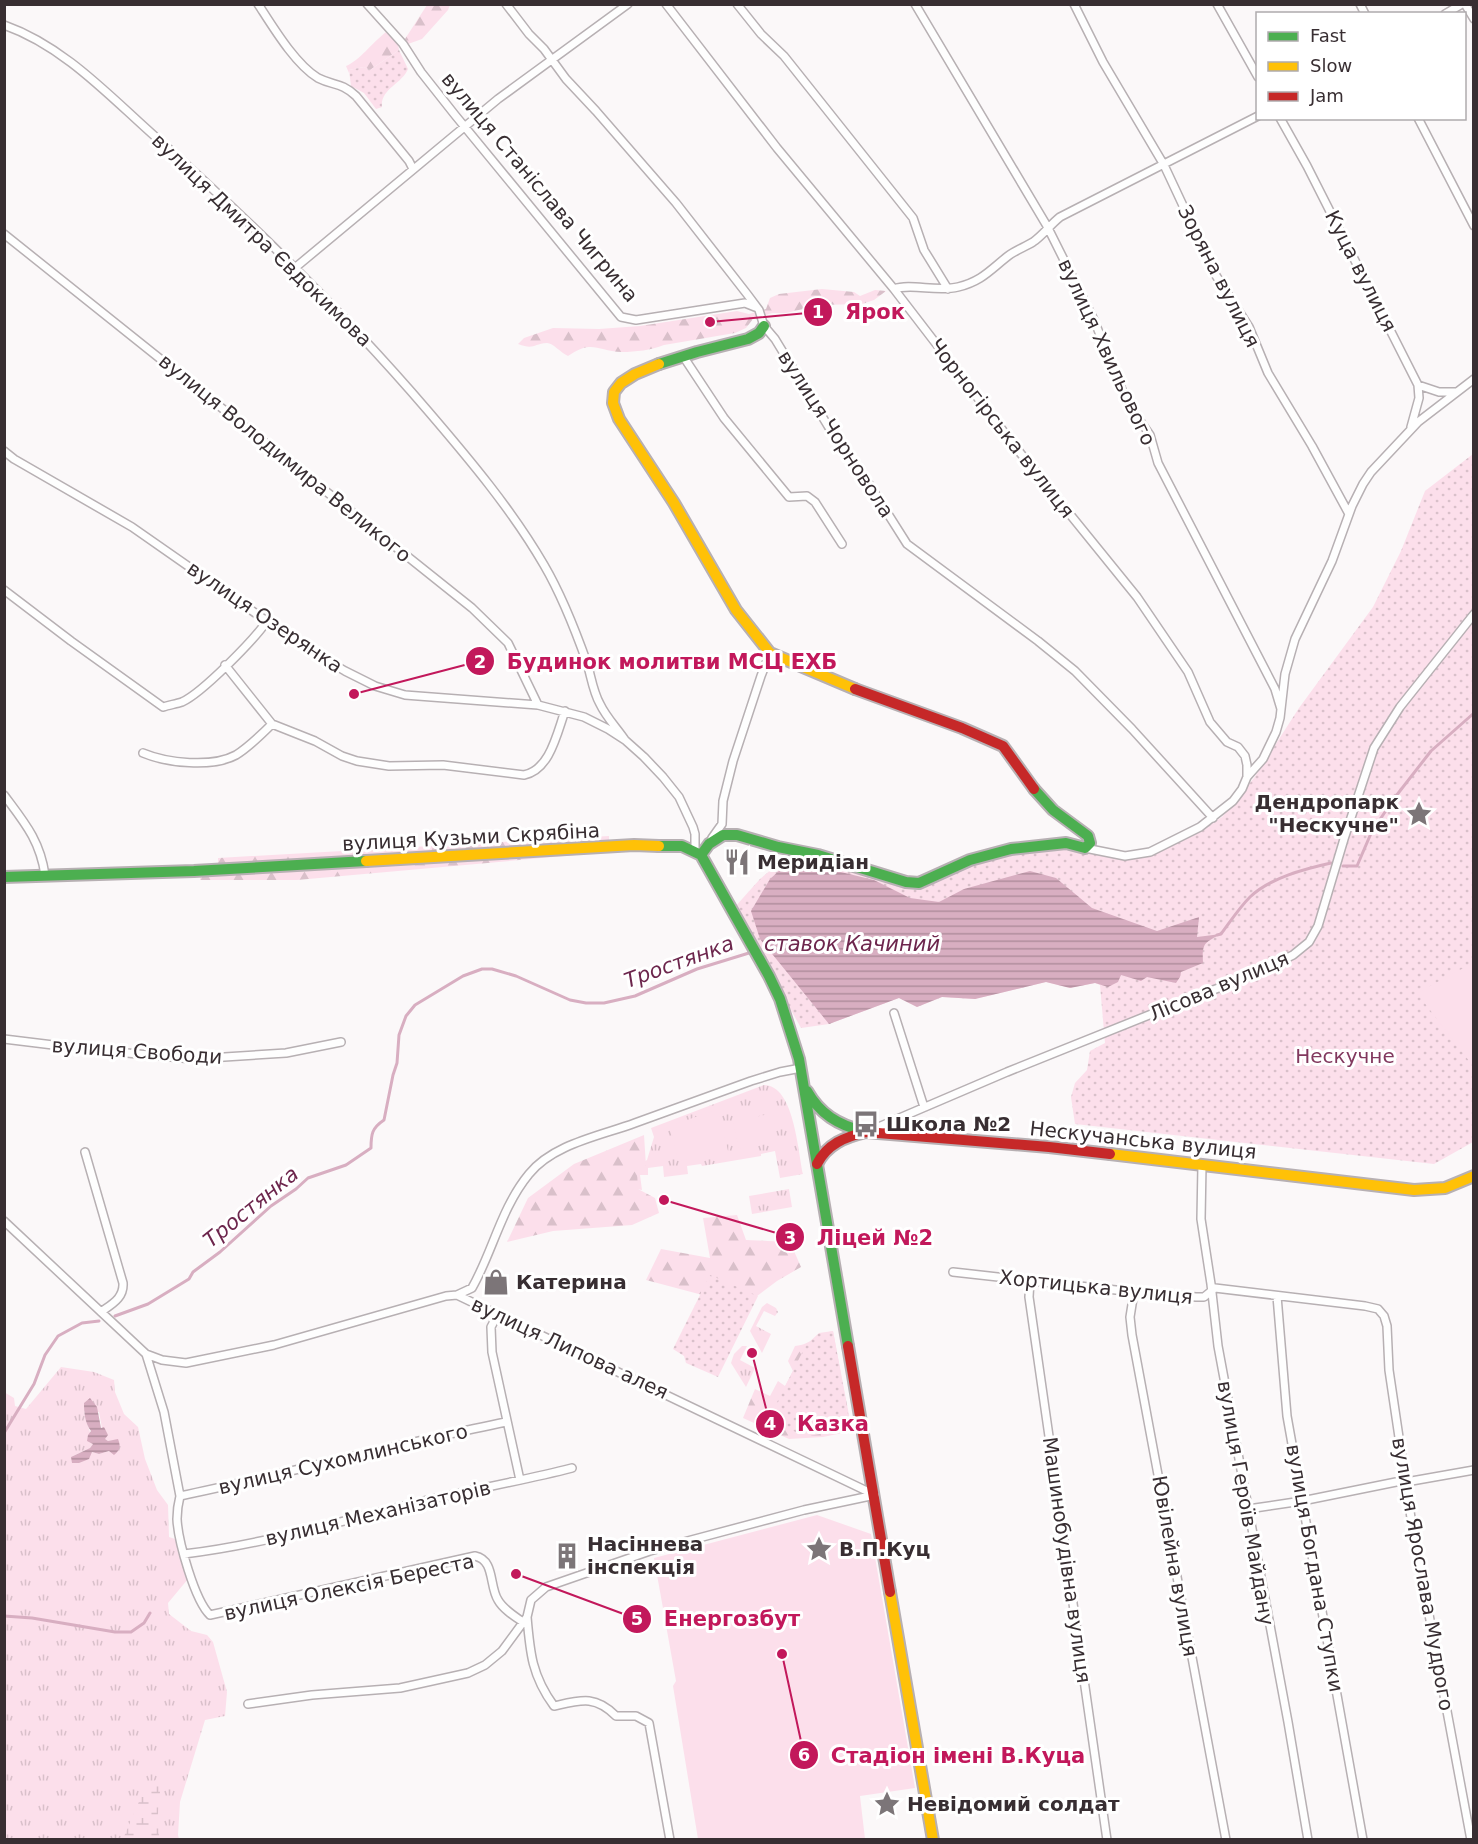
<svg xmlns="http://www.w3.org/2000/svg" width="1478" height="1844" font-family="'DejaVu Sans',sans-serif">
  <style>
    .grass { fill: url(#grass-tufts); fill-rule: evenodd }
    .forest { fill: url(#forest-firs) }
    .wetland { fill: url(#wetland-marsh) }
    .park { fill: url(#park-dots) }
    .garden { fill: #fcdfeb }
    .water { fill: url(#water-rules) }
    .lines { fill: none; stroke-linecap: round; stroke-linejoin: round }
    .stream { stroke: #d8aec1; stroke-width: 3 }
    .street-casing { stroke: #b7b0b3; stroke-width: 10 }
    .fast-casing { stroke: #b7b0b3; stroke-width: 14 }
    .slow-casing { stroke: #b7b0b3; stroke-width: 14 }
    .jam-casing { stroke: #b7b0b3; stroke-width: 14 }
    .street { stroke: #fefefe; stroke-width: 7 }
    .fast { stroke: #4caf50; stroke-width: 10 }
    .slow { stroke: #ffc107; stroke-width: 10 }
    .jam { stroke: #c62828; stroke-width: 10 }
    .labels { text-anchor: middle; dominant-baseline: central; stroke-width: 6; stroke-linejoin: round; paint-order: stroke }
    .street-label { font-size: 20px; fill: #382e32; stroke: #fff }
    .poi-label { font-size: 20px; font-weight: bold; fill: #382e32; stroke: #fff; text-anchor: start }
    .park-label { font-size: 20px; fill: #82395f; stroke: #fff }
    .water-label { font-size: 21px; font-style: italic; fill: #6d264d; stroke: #fff }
    .leader { fill: none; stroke: #c2185b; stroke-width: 2 }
    .callout-dot { fill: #c2185b; stroke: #fff; stroke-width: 2 }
    .mark-label { font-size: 18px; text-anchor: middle; font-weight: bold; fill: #fff }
    .callout-label { font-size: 21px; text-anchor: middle; font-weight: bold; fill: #c2185b; stroke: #fff; stroke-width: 6; stroke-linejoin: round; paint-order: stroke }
  </style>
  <defs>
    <pattern id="grass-tufts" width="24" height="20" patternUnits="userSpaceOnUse" patternTransform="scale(1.5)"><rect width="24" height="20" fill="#fcdfeb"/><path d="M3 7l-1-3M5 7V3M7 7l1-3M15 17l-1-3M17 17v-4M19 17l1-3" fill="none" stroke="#d9c0ca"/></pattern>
    <pattern id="forest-firs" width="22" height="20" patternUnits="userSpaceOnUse" patternTransform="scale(1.5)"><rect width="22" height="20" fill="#fcdfeb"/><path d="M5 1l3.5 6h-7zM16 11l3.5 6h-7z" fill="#d9c0ca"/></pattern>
    <pattern id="wetland-marsh" width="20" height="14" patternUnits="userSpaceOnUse" patternTransform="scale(1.5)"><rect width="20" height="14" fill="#fcdfeb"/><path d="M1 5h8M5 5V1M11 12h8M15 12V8" fill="none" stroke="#d9c0ca"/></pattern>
    <pattern id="park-dots" width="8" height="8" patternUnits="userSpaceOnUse" patternTransform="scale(1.5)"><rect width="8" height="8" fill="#fcdfeb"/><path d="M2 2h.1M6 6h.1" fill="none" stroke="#d9c0ca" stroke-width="1.8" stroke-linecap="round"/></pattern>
    <pattern id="water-rules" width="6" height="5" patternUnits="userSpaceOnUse" patternTransform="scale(1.5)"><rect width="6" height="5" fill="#d8aec1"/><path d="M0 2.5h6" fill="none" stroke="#b08e9d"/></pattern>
  </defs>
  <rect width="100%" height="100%" fill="#fbf8f9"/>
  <path class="grass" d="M764,1085c30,0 34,66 39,89l-23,4 -5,-27 -14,3v2l-59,10 -1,-2 -14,2 1,8 -24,3 -1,-11 -15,2v7h-8l2,15 -18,-3v-14l23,-13 7,-23 -3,-9z
    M789,1189l3,18 -40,7 -3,-18z
    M767,1303l9,5 2,4 -3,4 -11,-5 -8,15 15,8 -9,19 -12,-22 12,-24z
    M742,1346h5l-7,14 15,8 -9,19 -15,-24 3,-9z
    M61,1367l33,5 20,8 1,12 9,22 14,13 7,32 12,31 11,15 1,32 6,2 13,40 -20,24 1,11 22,17 16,4 6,7 14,50 -2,24 -20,4 -25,82 -2,33 1,4h-174l-1,-447 10,6 1,8 11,3zM84,1411l15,1 5,27 4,2 10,-1 -9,11 -10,3 -7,-2 -21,5 19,-9 3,-4c-2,-12 -7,-21 -9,-33z"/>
  <path class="forest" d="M427,5h23l-2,5 -26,29 -14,5 -3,-5z
    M386,32l12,12 1,6 -29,20 -6,-3 -15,3v3l-3,-7c13,-5 27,-24 40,-34z
    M822,289l32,3 6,4 15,-6 11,1 -12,9 -12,4 -42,1 -34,8h-14l-19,6 -7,9 -11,5 -71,12c-13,5 -28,7 -42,7 -25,-1 -30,-13 -54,4 -7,-3 -15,-13 -21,-13 -14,1 -13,7 -29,1l6,-6 29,-10 46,1 41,-3 97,-15 12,3 17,-5 4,-11 9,-4z
    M609,836v8l-391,22v-8z
    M574,851h46l-323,29h-97v-4l301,-18z
    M644,1135l2,31 -1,4 -8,2 1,17 17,9 4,15 -27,12 -79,6 -46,11 21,-44 46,-34z
    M737,1215l9,25 44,2 11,25 -24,14 -33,25 -98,-26 15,-31 49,9 -7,-40z
    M833,1331l19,100 -29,6 -34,2 -46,-21 12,-29 15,7 8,-15 7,5 8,-15 -5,-10 7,-15c18,-2 20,-12 38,-15z"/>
  <path class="wetland" d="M158,1778l3,3 -3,32 1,26h-36l21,-49z"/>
  <path class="park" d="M399,50l9,19c-6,15 -28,20 -26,38l-6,2 -12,-16 -13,-7 -2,-16 15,-3 6,3z
    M1473,454v688l-39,22 -359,-40 -4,-27 4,-14 12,-13 3,-19 15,-8 -5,-58 -5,-2 -25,5 -24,-6 -71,17 -33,-2 -25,10 -18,-9 -70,26 -28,4 -67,-120 26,-29 25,-21 23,-4 76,28 37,7 76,-36 54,-6 68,12 20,-1 54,-22 29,-19 32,-39 45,-70 74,-101 28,-56 24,-60z
    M710,1275l48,21 -40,81 -32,-14 -2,-7 -11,-7z
    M833,1331l18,98 -43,7 -41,-14 39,-77 13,-12z"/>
  <path class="garden" d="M1471,964l3,3 -1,99 -56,-73z
    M718,1109l10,42 -50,10 -8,-35z
    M773,1113l5,29 -39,7 -6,-27z
    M817,1515l54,19 44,254 -55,8 5,43h-167l-25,-153 3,-5 -22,-123z"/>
  <path class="water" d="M791,860l83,20 36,18 29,4 25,-13 66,-18 26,7 36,30 65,23 42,-14 -2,20 24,-3c-17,9 -19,9 -18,29l-22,9 -1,5 -4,6 -29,-6 -6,4 -20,-6 -3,7 -10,5 -13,-4 -25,5 -24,-6 -71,17 -33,-2 -25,10 -18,-9 -70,26 -69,-85 -9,-28 19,-32z
    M90,1398l7,9 4,21 3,-1 4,8 -3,4 3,2 10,-2c3,8 2,11 -4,16l-5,-4 -10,3 -7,-2 -3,7 -10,4h-7l-1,-6 19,-9 3,-4 -6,-3 1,-6 3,-4c-6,-8 -7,-18 -7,-28z"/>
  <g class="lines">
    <path class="stream" d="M1343,866h14l15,-35 24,-35 35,-45 43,-38
      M1217,935l4,-1c9,-12 18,-26 29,-37 20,-19 54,-28 81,-34
      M115,1316l33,-12 41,-25 4,-7 27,-20 51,-46 25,-17 12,-11 38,-13 25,-17c0,-14 1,-20 13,-28l9,-45 4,-12 2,-28 7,-19 9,-11 48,-29 19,-7h10l24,7 54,24 16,3h18l31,-7 62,-27 52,-16
      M4,1433l30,-49 11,-29 13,-19 24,-13 17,-2
      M4,1616l28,2 83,14h16l13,-9 6,-10"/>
    <g class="street-casing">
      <path id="street" d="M258,4c15,23 37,60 60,74 16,8 23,4 38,18l53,65 4,8
        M367,4l36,40 18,28 34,43 166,202 15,3 109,-17 10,4
        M506,4l23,30 15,15 22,30 30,32 80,92 71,91 12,16 5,16 11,13 53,87 41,58 38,60 131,97 37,30 57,58 81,89
        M666,4l111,144 117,141 123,160 120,148 51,75 22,50 17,20 11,5 7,9 2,9v12
        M737,4l24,30 23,22 129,162 11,32 24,39
        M915,4l132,222 47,94 33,82 23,33 8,28 117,226 6,20
        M1074,4l29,58 61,103 51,109 34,53 19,46 44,73 37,68
        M1217,4l41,73
        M1360,4l5,10
        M1465,4l9,15
        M1445,14l17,-10
        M4,25c62,22 107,73 155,115 95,85 186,174 269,271 42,49 84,99 116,154 17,29 32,67 43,98 4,13 6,29 13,41 6,13 17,24 25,36
        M1280,118l27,48 111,219 1,13 -8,29
        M1418,118l56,108
        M4,234l468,374 36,35 30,62
        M296,267l202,-168 130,-95
        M894,289c16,-6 43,3 64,-2 24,-6 32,-17 50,-31 8,-6 17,-9 25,-14 10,-7 17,-17 27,-25l198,-101
        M683,356l41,62 65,79 18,-1 8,6 27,42
        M1418,385l21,7h16
        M4,451l10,8 118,68 169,118 44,26 30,15 30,9 133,10 46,12 24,12 17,11 19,17 19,20 16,20 14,30 2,7v17
        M4,590l67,51 92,66c6,-2 13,-3 19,-5 20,-9 72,-62 85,-81
        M225,665l47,59 43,17 27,15 15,5 32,5 54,-1 81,10c26,-5 33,-42 41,-64
        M143,753c24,10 69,15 93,2 13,-8 25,-20 36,-31
        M4,795c20,27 36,45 41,80
        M712,838l10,-14 1,-23 10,-40 28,-85 9,-23
        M1085,848l40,8 25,-4 50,-25 33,-26 9,-12 5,-12 16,-18 13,-27 4,-14 5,-44 10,-35 37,-78 20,-55 11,-22 8,-12 47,-50 56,-43
        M894,1013l30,94
        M4,1039l90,11 99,9 93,-6 55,-11
        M869,1131l138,-59 177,-71 69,-26 40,-20 16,-13 9,-16 26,-87 30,-91 26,-41 74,-93
        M85,1152l38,131c1,15 -11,21 -22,29
        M1202,1165l-1,54 10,65 7,62 70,376 20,118
        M4,1221l142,133 16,6 24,3 88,-18 172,-49 11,-1 418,200
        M953,1272l181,20 62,5h8l11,-9 150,18 13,3 6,7 3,10 2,44 22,148 60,322
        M1030,1280l-1,17 78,543
        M1134,1292l-4,25 2,18 94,505
        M457,1295l15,-7c21,-37 29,-80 57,-114 24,-30 71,-38 106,-51 39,-14 77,-28 116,-42l29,-9 21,-4
        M1277,1296l10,120 76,424
        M498,1314l-7,13 1,25 28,128
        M146,1354l18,58 16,84c-2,8 -3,15 -3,23 1,22 18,82 33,96l265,-59c20,4 14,30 23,44 5,9 16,16 25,22
        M180,1496c110,-23 217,-52 326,-74
        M1248,1509l54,-8 94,-19h10l68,-12
        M184,1554c76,-9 150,-31 223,-49 55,-14 111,-23 165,-37
        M527,1617c3,36 5,59 27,89 27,-6 41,-11 62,10h20l13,7 21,117
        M248,1704l64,-9 88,-7 68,-15 17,-8 17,-14 25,-34 4,-17 15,-13 104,-36 154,-41 71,-15"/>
    </g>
    <g class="fast-casing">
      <path id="fast" d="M659,364l38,-12 51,-13 11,-6 5,-7
        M659,846h23l19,9 68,121 11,23 19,60 49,287
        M701,855l8,-11 14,-9h14l41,12 40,8 88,27 13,1 51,-23 41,-11 55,-6 19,5 5,-5 -2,-7 -35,-26 -19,-21
        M4,877l190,-6 172,-10
        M807,1091c13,23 31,34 56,40"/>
    </g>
    <g class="slow-casing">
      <path id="slow" d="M659,364l-24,10 -14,9 -7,9 -1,11 6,16 55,84 62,107 34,43 85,36
        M366,861l268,-16 25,1
        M1110,1154l304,36 31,-2 29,-12
        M890,1592l43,248"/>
    </g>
    <g class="jam-casing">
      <path id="jam" d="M855,689l107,39 41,18 31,43
        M817,1164c10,-20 28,-27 49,-32l183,15 61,7
        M848,1346l42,246"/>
    </g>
    <use href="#street" class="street"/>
    <use href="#fast" class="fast"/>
    <use href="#slow" class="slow"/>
    <use href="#jam" class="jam"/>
  </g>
  <defs>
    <g id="sight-bare" transform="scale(2.07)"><path d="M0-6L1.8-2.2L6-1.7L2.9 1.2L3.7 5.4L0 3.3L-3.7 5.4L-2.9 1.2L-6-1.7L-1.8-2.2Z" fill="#7c7578" stroke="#fff" stroke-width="2.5" paint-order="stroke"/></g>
    <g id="restaurant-bare" transform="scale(2.07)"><path d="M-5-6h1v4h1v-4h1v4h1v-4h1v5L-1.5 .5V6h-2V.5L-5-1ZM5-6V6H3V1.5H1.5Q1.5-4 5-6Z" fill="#7c7578" stroke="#fff" stroke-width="2.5" paint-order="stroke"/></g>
    <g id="bus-bare" transform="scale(2.07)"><path d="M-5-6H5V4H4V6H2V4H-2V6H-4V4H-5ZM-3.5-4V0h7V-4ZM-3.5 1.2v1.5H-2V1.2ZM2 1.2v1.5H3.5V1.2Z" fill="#7c7578" stroke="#fff" stroke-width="2.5" paint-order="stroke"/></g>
    <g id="shop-bare" transform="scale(2.07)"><path d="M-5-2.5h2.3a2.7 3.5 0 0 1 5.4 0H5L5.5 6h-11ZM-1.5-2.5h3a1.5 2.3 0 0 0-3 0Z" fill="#7c7578" stroke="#fff" stroke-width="2.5" paint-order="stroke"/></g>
    <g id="building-bare" transform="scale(2.07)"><path d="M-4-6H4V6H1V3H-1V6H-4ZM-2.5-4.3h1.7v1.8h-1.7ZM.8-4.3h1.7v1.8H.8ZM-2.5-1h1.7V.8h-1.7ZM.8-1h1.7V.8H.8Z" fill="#7c7578" stroke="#fff" stroke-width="2.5" paint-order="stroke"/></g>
  </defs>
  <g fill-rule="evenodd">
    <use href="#sight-bare" x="1419" y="814"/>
    <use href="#restaurant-bare" x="737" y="862"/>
    <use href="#bus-bare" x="866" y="1124"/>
    <use href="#shop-bare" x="496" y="1282"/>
    <use href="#sight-bare" x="819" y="1549"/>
    <use href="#building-bare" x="567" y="1556"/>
    <use href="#sight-bare" x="887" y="1804"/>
  </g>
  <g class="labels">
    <g class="street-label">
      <text transform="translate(540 187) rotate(50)">вулиця Станіслава Чигрина</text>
      <text transform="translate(262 240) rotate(44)">вулиця Дмитра Євдокимова</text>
      <text transform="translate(1361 271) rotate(63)">Куца вулиця</text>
      <text transform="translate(1219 276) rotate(63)">Зоряна вулиця</text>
      <text transform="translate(1107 352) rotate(65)">вулиця Хвильового</text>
      <text transform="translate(1002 428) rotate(52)">Чорногірська вулиця</text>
      <text transform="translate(836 434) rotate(57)">вулиця Чорновола</text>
      <text transform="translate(285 458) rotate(39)">вулиця Володимира Великого</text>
      <text transform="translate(265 617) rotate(34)">вулиця Озерянка</text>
      <text transform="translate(471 837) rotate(-3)">вулиця Кузьми Скрябіна</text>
      <text transform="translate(1219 986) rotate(-23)">Лісова вулиця</text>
      <text transform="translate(137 1051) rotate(4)">вулиця Свободи</text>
      <text transform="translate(1143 1140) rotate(6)">Нескучанська вулиця</text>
      <text transform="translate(1096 1287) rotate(6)">Хортицька вулиця</text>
      <text transform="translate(570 1348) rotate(25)">вулиця Липова алея</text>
      <text transform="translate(343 1459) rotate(-13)">вулиця Сухомлинського</text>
      <text transform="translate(1246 1503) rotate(80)">вулиця Героїв Майдану</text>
      <text transform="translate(378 1513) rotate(-13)">вулиця Механізаторів</text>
      <text transform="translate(1067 1560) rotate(82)">Машинобудівна вулиця</text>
      <text transform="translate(1175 1566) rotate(80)">Ювілейна вулиця</text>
      <text transform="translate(1315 1568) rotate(80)">вулиця Богдана Ступки</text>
      <text transform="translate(1423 1574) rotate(80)">вулиця Ярослава Мудрого</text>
      <text transform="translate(349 1587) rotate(-12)">вулиця Олексія Береста</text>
    </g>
    <g class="poi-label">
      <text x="1399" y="802" text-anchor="end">Дендропарк<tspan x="1399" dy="23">"Нескучне"</tspan></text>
      <text x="757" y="862">Меридіан</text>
      <text x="886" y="1124">Школа №2</text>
      <text x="516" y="1282">Катерина</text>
      <text x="587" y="1544">Насіннева<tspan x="587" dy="23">інспекція</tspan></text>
      <text x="839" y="1549">В.П.Куц</text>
      <text x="907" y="1804">Невідомий солдат</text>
    </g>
    <g class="park-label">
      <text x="1345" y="1056">Нескучне</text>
    </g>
    <g class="water-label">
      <text x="852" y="944">ставок Качиний</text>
      <text transform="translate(679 962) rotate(-20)">Тростянка</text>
      <text transform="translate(251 1207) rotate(-39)">Тростянка</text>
    </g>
  </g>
  <path class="leader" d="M710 322L818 312M354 694L480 661M664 1200L790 1237M752 1353L770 1424M516 1574L637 1619M782 1654L804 1755"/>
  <g class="callout-dot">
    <circle cx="710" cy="322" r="6"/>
    <circle cx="354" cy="694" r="6"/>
    <circle cx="664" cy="1200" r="6"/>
    <circle cx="752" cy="1353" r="6"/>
    <circle cx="516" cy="1574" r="6"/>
    <circle cx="782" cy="1654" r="6"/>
    <circle cx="818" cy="312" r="15"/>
    <circle cx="480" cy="661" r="15"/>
    <circle cx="790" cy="1237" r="15"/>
    <circle cx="770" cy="1424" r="15"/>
    <circle cx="637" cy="1619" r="15"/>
    <circle cx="804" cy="1755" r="15"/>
  </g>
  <g class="mark-label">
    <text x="818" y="318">1</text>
    <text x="480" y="668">2</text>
    <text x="790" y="1244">3</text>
    <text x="770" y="1430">4</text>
    <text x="637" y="1625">5</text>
    <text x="804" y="1761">6</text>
  </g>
  <g class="callout-label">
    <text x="875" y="319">Ярок</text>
    <text x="672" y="669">Будинок молитви МСЦ ЕХБ</text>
    <text x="875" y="1245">Ліцей №2</text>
    <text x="833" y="1431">Казка</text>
    <text x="732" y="1626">Енергозбут</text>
    <text x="958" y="1763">Стадіон імені В.Куца</text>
  </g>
  <rect width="1478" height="1844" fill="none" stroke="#382e32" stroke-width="12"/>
  <rect x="1256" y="12" width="210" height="108" fill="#ffffff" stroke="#afabad" stroke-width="1.5"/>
  <rect x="1268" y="32" width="30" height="9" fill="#4caf50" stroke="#afabad" stroke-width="1.5"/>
  <text x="1310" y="42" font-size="18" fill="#382e32">Fast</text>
  <rect x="1268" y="62" width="30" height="9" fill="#ffc107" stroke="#afabad" stroke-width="1.5"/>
  <text x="1310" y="72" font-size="18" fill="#382e32">Slow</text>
  <rect x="1268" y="92" width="30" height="9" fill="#c62828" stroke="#afabad" stroke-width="1.5"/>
  <text x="1310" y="102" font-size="18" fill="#382e32">Jam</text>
</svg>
